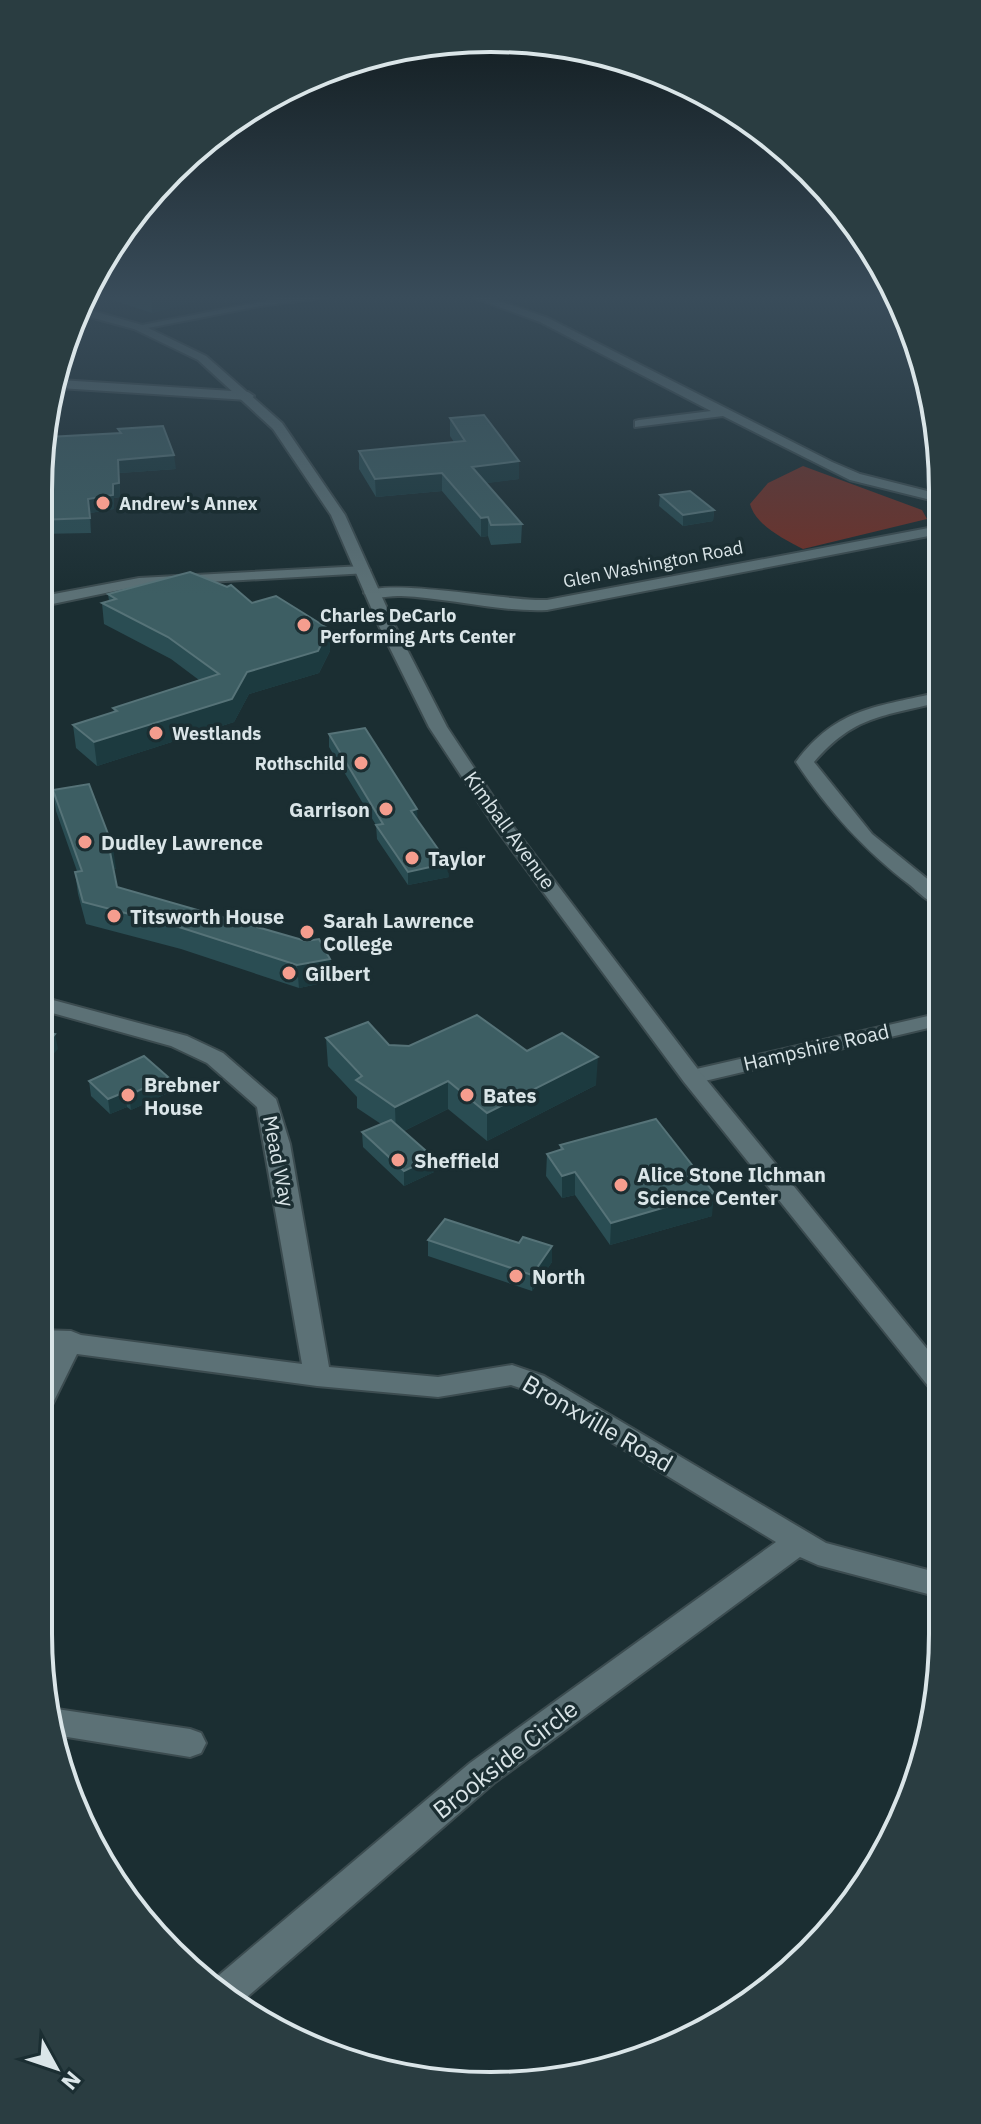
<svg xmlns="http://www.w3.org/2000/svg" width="981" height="2124" font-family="'IBM Plex Sans',sans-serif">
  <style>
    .green { fill: #713027 }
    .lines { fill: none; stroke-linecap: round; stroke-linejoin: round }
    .minor-casing { stroke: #3c4c50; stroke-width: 4 }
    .tertiary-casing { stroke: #3c4c50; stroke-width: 4 }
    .minor { fill: #5c7176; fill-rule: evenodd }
    .tertiary { fill: #5c7176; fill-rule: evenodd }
    .wall { fill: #2a4d53 }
    .shaded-wall { fill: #1c3a3f }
    .building { fill: #3d5e63; stroke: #567378; stroke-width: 2 }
    .poi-dot { fill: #f59d8e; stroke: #1b2e32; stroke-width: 3 }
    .labels { text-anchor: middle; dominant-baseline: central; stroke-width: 7; stroke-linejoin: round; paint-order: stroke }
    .far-poi-label { font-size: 18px; font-weight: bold; fill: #dae5e8; stroke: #1b2e32; text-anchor: start }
    .far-street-label { font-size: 18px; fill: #dae5e8; stroke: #1b2e32 }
    .poi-label { font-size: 20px; font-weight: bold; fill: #dae5e8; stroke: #1b2e32; text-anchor: start }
    .street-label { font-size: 20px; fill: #dae5e8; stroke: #1b2e32 }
    .near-street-label { font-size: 24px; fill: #dae5e8; stroke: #1b2e32 }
    .rim { fill: none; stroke: #dae5e8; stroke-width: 4 }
  </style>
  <rect width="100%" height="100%" fill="#1b2e32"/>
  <path class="green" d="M803,466l119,44 5,9 -124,30c-19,-10 -47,-23 -53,-45l18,-21z"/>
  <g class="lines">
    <g class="minor-casing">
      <path id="minor" d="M286,297h43l-69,9 -122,24 -6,-3z
        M472,297h16l60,21 284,144 28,12 79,20v8l-89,-22 -127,-64 -88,11v-6l4,-1 72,-9 -171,-89z
        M92,312l4,5 -24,2 4,-6z
        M60,380l188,12 6,4 -6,4 -189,-12z
        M939,526v8l-392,76c-49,2 -97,-12 -146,-14 -13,-1 -27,5 -37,-3 20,-16 148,9 183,7z
        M363,566l7,4 -2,3 -229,13 -101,21v-10l101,-19z
        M940,692v10c-58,15 -85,13 -126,60l58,72 69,56v16c-12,-3 -22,-13 -31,-21 -46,-35 -82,-75 -114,-123 41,-55 82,-55 144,-70z
        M38,996l149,40 36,17 53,46 14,45 39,223 109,10 74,-12 32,11 282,167 117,31v24l-125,-33 -18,-8 -306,226 -255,221 -27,-23 258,-218 306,-221 -250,-152 -15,-5 -73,12 -121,-11 -240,-32 -29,59 -10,3v-37l15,-29 -15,-2v-18l33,1 10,4 221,29 -45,-257 -50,-44 -36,-17 -133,-37z
        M941,1013v12l-249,59 -11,-7 11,-7z
        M50,1708l140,21 11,4 5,10 -5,10 -11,4 -135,-22z"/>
    </g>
    <g class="tertiary-casing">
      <path id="tertiary" d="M79,307l63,18 64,31 76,67 63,92 50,111 52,101 64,97 189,248 242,295v28l-9,-3 -249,-310 -189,-255 -66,-100 -50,-101 -48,-111 -58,-86 -75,-69 -64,-31 -59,-16z"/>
    </g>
    <use href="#minor" class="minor"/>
    <use href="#tertiary" class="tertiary"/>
  </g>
  <path class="wall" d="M103,297h108l-59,16z
    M450,418l69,61 -33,4 36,41 -1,19 -30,2 -3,-9 -7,1 -39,-46 -66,6 -17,-28v-18l95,-9 -4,-6z
    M118,429l58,40 -57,4 1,24 -6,1v11l-24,4 1,20 -53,1v-44l81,-57z
    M660,495l54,15 -1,11 -30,5 -24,-20z
    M108,594l144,9 77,26 1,22 -11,22 -70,21 -15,28 -137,44 -21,-18 -3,-23 41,-13 -1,-4 86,-28 -28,-21 -67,-35 -2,-21 7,-2z
    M329,734l88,75v11l32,57 -41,8 -31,-46 -1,-14 -47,-78z
    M53,790l63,79h-2l3,18 213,72 2,22 -33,7 -118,-39 -95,-25 -8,-30 -3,-22 2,-1 -21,-60z
    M326,1038l63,7 138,6 69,34 -109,56 -39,-32 -44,22 30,41 -30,14 -41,-39 -1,-15 19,-8 -24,-16v-11l-29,-31z
    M89,1081l81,11 -39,18 -4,-3 -17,7 -19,-18z
    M560,1145l152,71 -102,29 -35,-50 -13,3 -16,-22 1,-22 13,-4z
    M428,1240l91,3 33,3v16l-20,29 -104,-35z"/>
  <path class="shaded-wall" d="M151,297h60l-59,16z
    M174,455l2,14 -57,4 1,24 -6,1v11l-24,4 1,20 -3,-34 25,-15 5,-24z
    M519,461v18l-47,6v-18z
    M442,473v18l-66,6 -1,-18z
    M714,510l-1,11 -30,5v-11z
    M488,517v19l-7,1v-19z
    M329,629l1,22 -11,22 -70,21 -15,28 -137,44 -3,-24z
    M417,809l1,14 -7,-12z
    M109,847h4l3,22h-4z
    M448,863l1,14 -41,8v-13z
    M330,959l2,22 -33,7 -2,-23z
    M55,1034l3,15 -20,23v-18z
    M598,1057l-2,28 -109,56v-28z
    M168,1077l2,15 -39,18 -2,-15z
    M448,1081v28l-52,26 -1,-28z
    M125,1092l2,15 -17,7 -2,-15z
    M433,1157l1,15 -30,14v-15z
    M575,1172v23l-13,3v-22z
    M714,1193l-2,23 -102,29 1,-22z
    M552,1246v16l-20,29v-16z"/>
  <path class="building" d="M484,415l35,46 -47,6 50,57 -31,1 -3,-8 -7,1 -39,-45 -67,6 -16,-28 106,-10 -15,-23z
    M163,426l11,29 -56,5 1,23 -6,1v11l-25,4 2,19 -52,2v-30l10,-53 73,-4 -3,-4z
    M690,491l24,19 -31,5 -23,-20z
    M190,572l37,15 4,-2 21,18 24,-7 53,33 -11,22 -71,21 -15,27 -138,43 -21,-17 44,-14 -4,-3 106,-34 -51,-37 -66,-34 14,-4 -8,-5z
    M365,728l52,81 -6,2 37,52 -40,9 -32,-47 7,-1 -54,-90z
    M89,784l24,63h-4l8,40 189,54 13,-2 11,20 -33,6 -118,-38 -96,-25 -8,-30 7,-1 -29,-81z
    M477,1015l50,36 35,-18 36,24 -111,56 -39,-32 -53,26 -39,-27 6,-4 -36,-38 42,-16 21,23 20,1z
    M38,1030l17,4 -17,20z
    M144,1056l24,21 -39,18 -4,-3 -17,7 -19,-18z
    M656,1119l58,74 -103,30 -36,-51 -13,4 -15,-22 16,-5 -3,-4z
    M391,1120l42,37 -29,14 -42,-39z
    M445,1219l74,24 4,-6 29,9 -20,29 -104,-35z"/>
  <linearGradient id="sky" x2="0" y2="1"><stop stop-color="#0f191c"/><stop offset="0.5" stop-color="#394c5a"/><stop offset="1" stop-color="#394c5a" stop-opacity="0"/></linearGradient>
  <rect width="981" height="595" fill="url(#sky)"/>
  <g class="poi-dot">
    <circle cx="103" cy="503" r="8"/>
    <circle cx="304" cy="625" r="8"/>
    <circle cx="156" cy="733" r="8"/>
    <circle cx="361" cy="763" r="8"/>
    <circle cx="386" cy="809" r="8"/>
    <circle cx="85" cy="842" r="8"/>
    <circle cx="412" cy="858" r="8"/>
    <circle cx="114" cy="916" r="8"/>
    <circle cx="307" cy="932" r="8"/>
    <circle cx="289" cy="973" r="8"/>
    <circle cx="128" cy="1095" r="8"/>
    <circle cx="467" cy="1095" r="8"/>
    <circle cx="398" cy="1160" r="8"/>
    <circle cx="621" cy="1185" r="8"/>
    <circle cx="516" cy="1276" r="8"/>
  </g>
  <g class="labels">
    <g class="far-poi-label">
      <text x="119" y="503">Andrew's Annex</text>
      <text x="320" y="615">Charles DeCarlo<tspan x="320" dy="21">Performing Arts Center</tspan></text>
      <text x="172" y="733">Westlands</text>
      <text x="345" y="763" text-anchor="end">Rothschild</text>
    </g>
    <g class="far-street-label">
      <text transform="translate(653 564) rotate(-11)">Glen Washington Road</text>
    </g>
    <g class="poi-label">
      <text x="370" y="809" text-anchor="end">Garrison</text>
      <text x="101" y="842">Dudley Lawrence</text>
      <text x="428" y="858">Taylor</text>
      <text x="130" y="916">Titsworth House</text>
      <text x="323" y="920">Sarah Lawrence<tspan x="323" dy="23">College</tspan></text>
      <text x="305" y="973">Gilbert</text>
      <text x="144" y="1084">Brebner<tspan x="144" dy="23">House</tspan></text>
      <text x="483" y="1095">Bates</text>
      <text x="414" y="1160">Sheffield</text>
      <text x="637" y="1174">Alice Stone Ilchman<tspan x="637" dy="23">Science Center</tspan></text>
      <text x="532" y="1276">North</text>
    </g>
    <g class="street-label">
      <text transform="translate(510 830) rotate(54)">Kimball Avenue</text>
      <text transform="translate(816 1047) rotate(-13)">Hampshire Road</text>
      <text transform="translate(279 1161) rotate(79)">Mead Way</text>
    </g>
    <g class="near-street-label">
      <text transform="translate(598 1423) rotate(30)">Bronxville Road</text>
      <text transform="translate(505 1759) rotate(-38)">Brookside Circle</text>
    </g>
  </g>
  <path d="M0 0H981V2124H0ZM490 52H491A438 438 0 0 1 929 490V1634A438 438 0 0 1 491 2072H490A438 438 0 0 1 52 1634V490A438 438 0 0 1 490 52Z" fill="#2a3d41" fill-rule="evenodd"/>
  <path class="rim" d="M490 52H491A438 438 0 0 1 929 490V1634A438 438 0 0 1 491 2072H490A438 438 0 0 1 52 1634V490A438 438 0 0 1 490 52Z"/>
  <g transform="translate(56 2068) rotate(130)" stroke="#1b2e32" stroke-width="6" paint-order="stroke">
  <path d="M0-6L14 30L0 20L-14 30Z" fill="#dae5e8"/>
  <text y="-12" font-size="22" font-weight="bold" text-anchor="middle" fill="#dae5e8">N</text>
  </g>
</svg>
